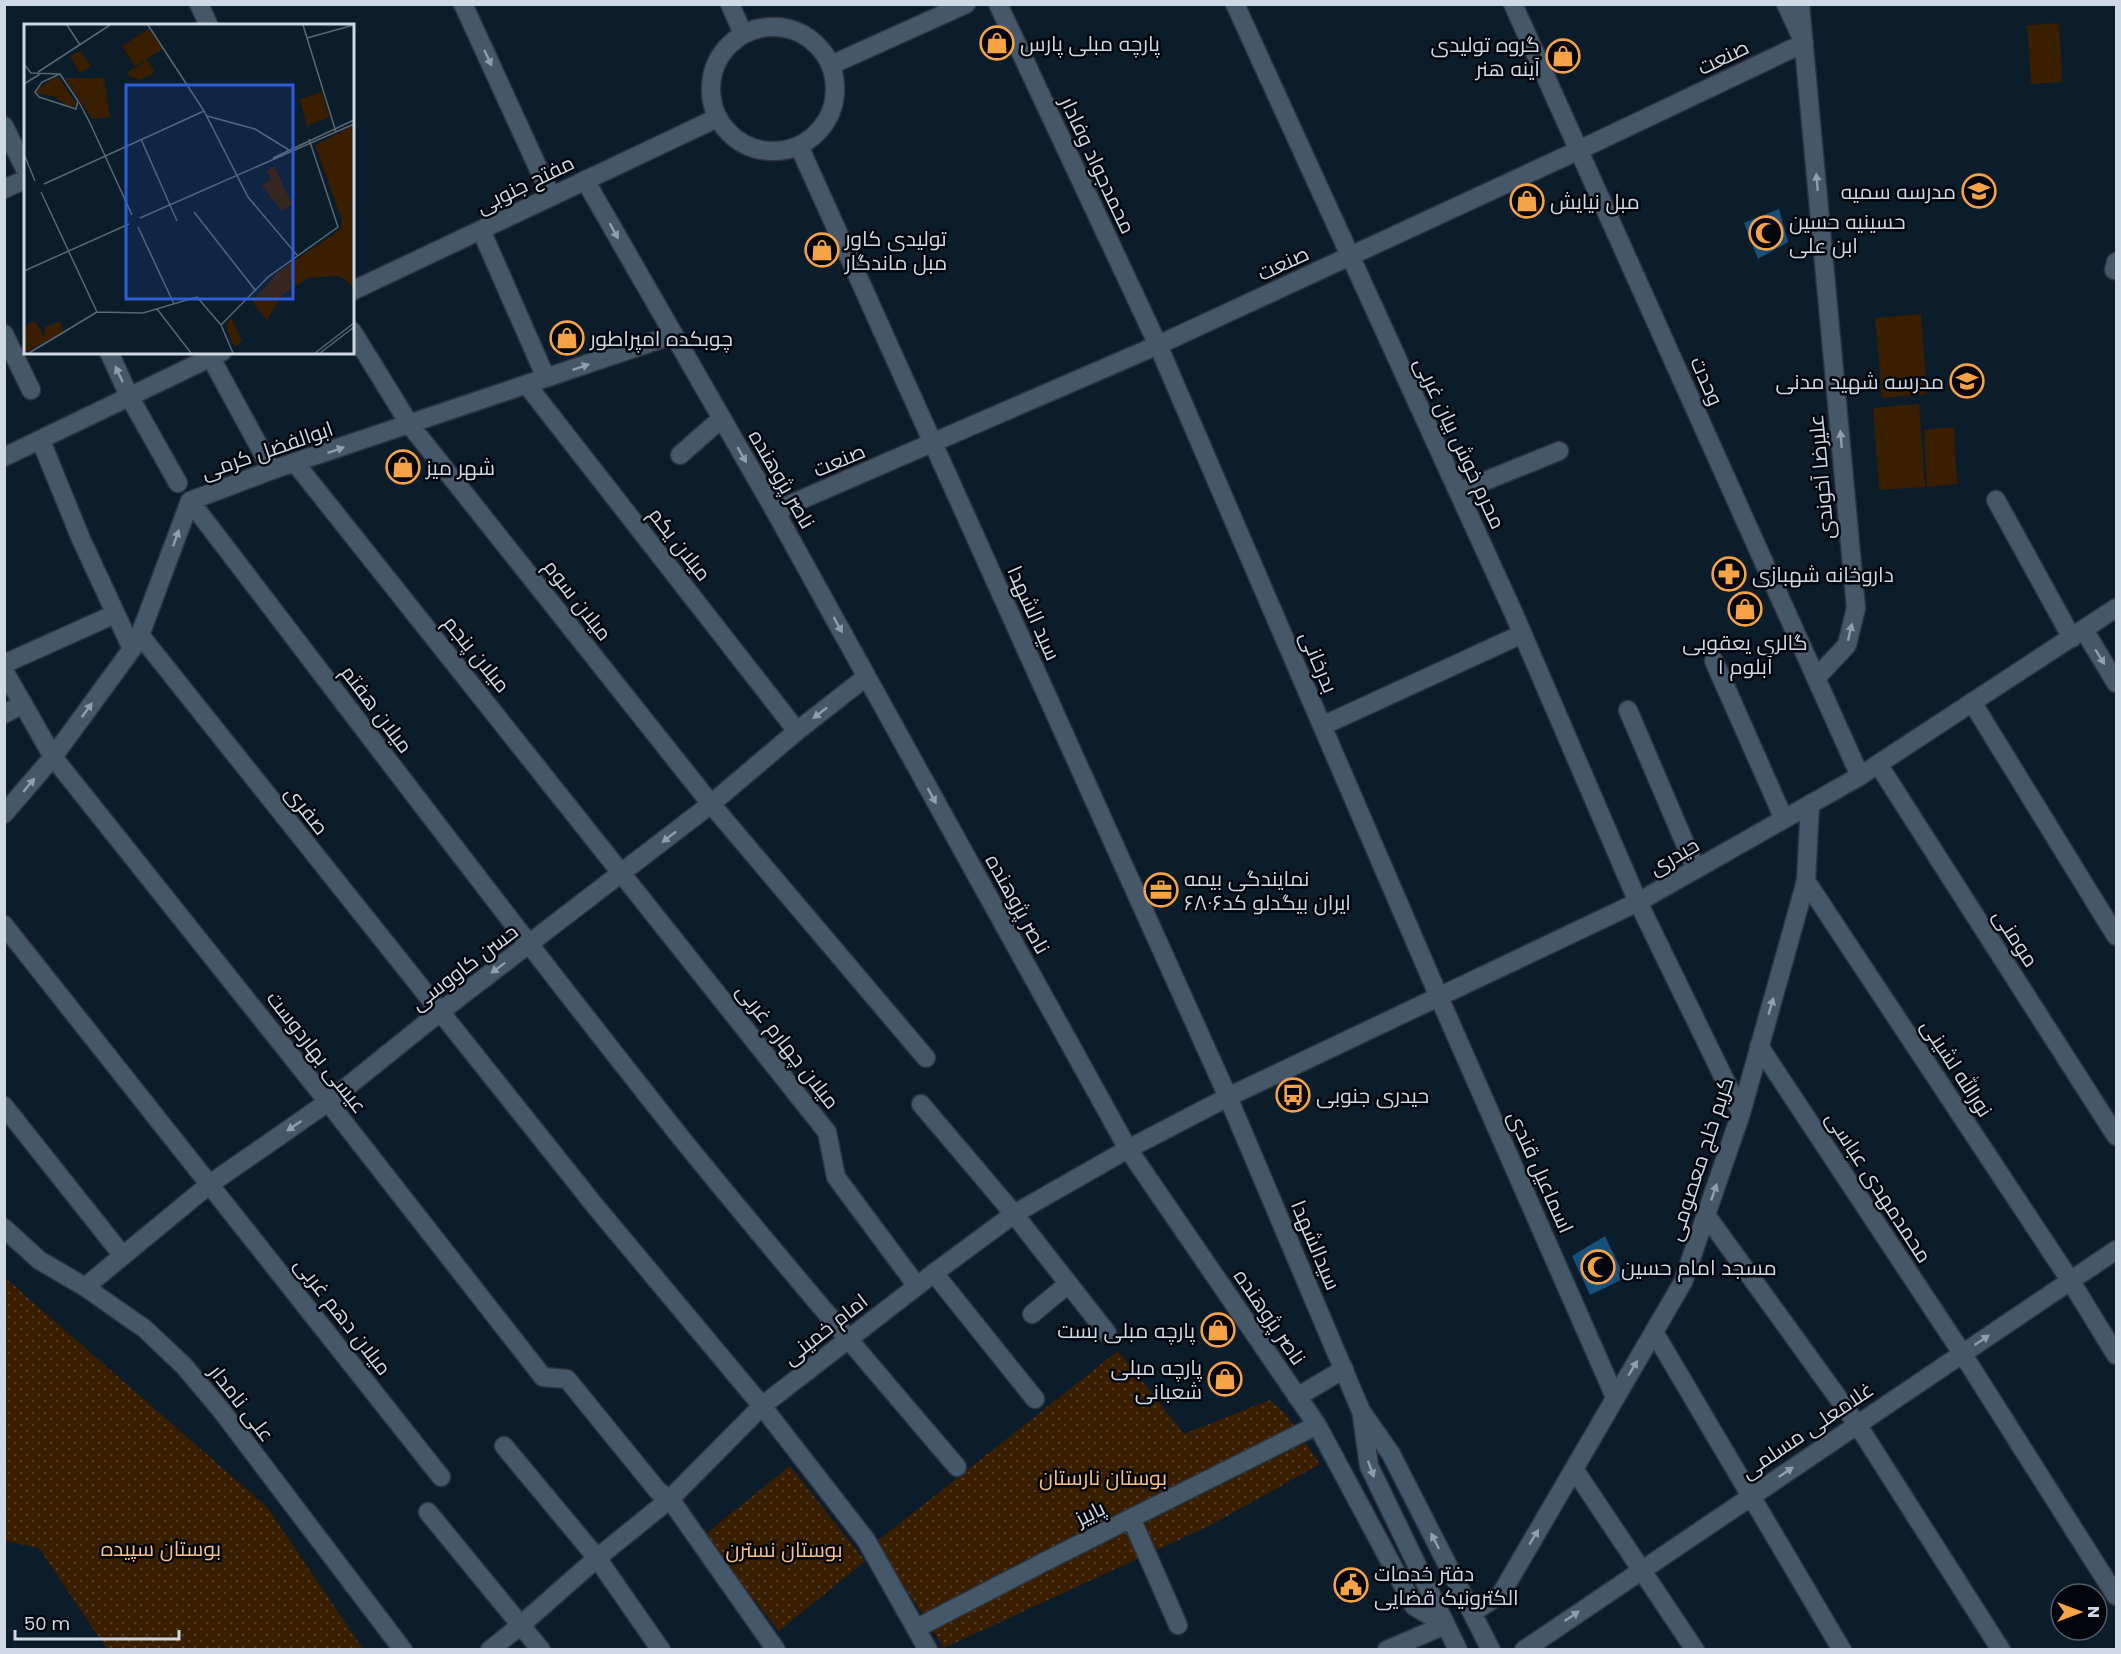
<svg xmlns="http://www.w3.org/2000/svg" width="2121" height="1654" font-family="Poppins,Cairo,sans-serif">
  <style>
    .green { fill: url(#green-dots) }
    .pitch { fill: #3a1e00 }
    .building { fill: #17507b }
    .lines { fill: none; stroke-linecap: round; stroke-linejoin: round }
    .street-casing { stroke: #2d3441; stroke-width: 21 }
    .secondary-casing { stroke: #2d3441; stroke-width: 21 }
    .street { stroke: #445869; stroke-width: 18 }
    .secondary { stroke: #445869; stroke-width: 18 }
    .oneway { fill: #909fad }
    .labels { text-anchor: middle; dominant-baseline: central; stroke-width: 5; stroke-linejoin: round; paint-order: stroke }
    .poi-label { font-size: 21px; fill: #ced9e4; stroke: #02060c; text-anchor: start }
    .street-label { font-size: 21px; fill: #ced9e4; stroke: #02060c }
    .park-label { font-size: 21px; fill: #fac088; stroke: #02060c }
    .inset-road { fill: none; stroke: #596875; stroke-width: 1.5 }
    .view { fill: #2f5cd9; fill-opacity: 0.15; stroke: #2f5cd9; stroke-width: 3 }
    .inset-edge { fill: none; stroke: #ced9e4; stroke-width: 3 }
  </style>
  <defs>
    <pattern id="green-dots" width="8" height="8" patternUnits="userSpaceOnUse" patternTransform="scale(1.5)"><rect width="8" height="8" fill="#3a1e00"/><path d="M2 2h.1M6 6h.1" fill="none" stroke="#553e25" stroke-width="1.8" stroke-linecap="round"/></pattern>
  </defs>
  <rect width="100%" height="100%" fill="#0b1c2b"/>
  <path class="green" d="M4,1277l263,230 96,142h-256l-68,-101 -34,-7z
    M1118,1351l66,83 86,-34 15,13 35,51 -111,62 -265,122 -68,-106z
    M790,1466l75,95 -86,70 -76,-95z"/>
  <path class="pitch" d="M2059,23l3,59 -31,2 -4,-59z
    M1921,314l6,80 -45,4 -7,-80z
    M1919,404l6,83 -46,3 -6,-82z
    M1954,427l3,57 -30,3 -3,-57z"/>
  <path class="building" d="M1779,209l9,33 -30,17 -14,-36z
    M1605,1236l20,42 -35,17 -18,-39z"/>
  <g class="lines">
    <g class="street-casing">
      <path id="street" d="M199,4l10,22
        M463,4l88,192
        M998,4l160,341 281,652 176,400
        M1235,4l279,610 124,288 103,211
        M1800,4l56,604 -9,37 -31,33
        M4,126l22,45
        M1579,150l225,-107 -18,-39
        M585,180l190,331 353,638 189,276 97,181 31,19
        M4,189l22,-10
        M481,230l65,148
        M2114,270l2,-8
        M352,331l58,94 301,379 215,254
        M4,334l27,56
        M109,352l20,44 49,87
        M211,358l61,112
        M527,385l270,346
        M41,441l40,98 51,110
        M680,455l41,-36
        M296,464l531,668 9,45 81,109
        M1458,492l101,-41
        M1996,500l76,138
        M190,501c163,213 325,428 492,638 90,111 182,219 275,328
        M2084,630l32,53
        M140,635l456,572 166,199 104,134 62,110
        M1714,661l70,158
        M4,664l111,-50
        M1972,702l144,234
        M23,704l30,53 275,345 215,275 24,2 91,112 12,8 106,151
        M1628,710l68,159
        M1322,726l200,-92
        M1878,764l238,372
        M4,814l49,-57 79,-108 8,-14 50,-134 82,-31 401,-135
        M1806,881l264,399 46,75
        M4,925l437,552
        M1759,1046l203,307 154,243
        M921,1104l93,110 93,119
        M4,1106l119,150
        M1706,1215l151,209 144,226
        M934,1273l101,126
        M1032,1314l36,-30
        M1654,1332l188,318
        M1297,1397l47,-28
        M504,1446l93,112 64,92
        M1574,1469l121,181
        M428,1512l113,138
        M1131,1518l47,107
        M917,1628l127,-66 273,-137
        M1387,1650l58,-25
        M1524,1650l592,-400"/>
    </g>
    <g class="secondary-casing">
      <path id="secondary" d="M730,4l13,30
        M1513,4l347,772
        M711 89a62 62 0 1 1 124 0a62 62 0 1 1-124 0Z
        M831,65l135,-61
        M799,146l429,951 133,314 30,43 100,196
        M352,291l365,-173
        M4,457l218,-105
        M775,511l383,-166 421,-195
        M4,671l19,33 -19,10
        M4,1228l35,32 46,27 60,42 39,37 37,44 182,240
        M85,1287l125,-103 118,-82 112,-90 271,-208 86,-73 69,-54
        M1362,1416l7,50 89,184
        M1472,1613l29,-19 182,-312 58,-169 65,-232 4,-77
        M490,1650l31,-25 76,-67 73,-59 92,-93 172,-133 80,-59 114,-65 100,-52 410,-195 222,-126 256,-168"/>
    </g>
    <use href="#street" class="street"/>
    <use href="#secondary" class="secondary"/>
  </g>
  <defs><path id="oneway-solid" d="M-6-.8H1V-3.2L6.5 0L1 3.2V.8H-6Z" transform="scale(1.5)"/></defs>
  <g class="oneway">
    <use href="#oneway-solid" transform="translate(488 58) rotate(65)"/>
    <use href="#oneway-solid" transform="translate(1817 182) rotate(-95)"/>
    <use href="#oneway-solid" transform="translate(614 231) rotate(61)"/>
    <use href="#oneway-solid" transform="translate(581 367) rotate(-19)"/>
    <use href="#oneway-solid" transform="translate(119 374) rotate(-115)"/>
    <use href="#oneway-solid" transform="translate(1841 439) rotate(-95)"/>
    <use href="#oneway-solid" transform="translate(336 450) rotate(-19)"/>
    <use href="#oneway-solid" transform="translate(742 455) rotate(60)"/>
    <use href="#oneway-solid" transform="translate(176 538) rotate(-70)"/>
    <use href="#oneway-solid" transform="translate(838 625) rotate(61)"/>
    <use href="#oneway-solid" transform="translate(1850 632) rotate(-77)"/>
    <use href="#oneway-solid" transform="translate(2100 657) rotate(58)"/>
    <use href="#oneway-solid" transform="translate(87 710) rotate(-54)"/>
    <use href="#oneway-solid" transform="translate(820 713) rotate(142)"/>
    <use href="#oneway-solid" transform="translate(29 785) rotate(-50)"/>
    <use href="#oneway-solid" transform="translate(932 796) rotate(61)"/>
    <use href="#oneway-solid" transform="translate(669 837) rotate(142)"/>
    <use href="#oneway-solid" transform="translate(498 968) rotate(143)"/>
    <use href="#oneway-solid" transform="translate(1771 1006) rotate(-74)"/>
    <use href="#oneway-solid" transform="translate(294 1126) rotate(146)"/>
    <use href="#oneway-solid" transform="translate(1714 1192) rotate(-71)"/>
    <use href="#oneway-solid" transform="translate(1982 1340) rotate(-34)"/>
    <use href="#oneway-solid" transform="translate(1633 1368) rotate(-59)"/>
    <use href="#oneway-solid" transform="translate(1371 1469) rotate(70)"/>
    <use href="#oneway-solid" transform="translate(1786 1472) rotate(-34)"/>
    <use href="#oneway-solid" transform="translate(1534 1537) rotate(-59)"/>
    <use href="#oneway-solid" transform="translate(1435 1541) rotate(-117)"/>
    <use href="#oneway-solid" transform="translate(1572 1616) rotate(-34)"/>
  </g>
  <defs>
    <g id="shop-ring" transform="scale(1.725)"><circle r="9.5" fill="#02060c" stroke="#f6a247" stroke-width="1.5"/><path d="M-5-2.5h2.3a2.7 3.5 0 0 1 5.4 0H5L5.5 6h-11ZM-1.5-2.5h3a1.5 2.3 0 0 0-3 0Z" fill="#f6a247"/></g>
    <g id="school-ring" transform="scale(1.725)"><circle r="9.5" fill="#02060c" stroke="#f6a247" stroke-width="1.5"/><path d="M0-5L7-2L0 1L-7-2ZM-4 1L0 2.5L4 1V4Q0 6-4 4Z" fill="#f6a247"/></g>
    <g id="mosque-ring" transform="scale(1.725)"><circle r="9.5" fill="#02060c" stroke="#f6a247" stroke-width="1.5"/><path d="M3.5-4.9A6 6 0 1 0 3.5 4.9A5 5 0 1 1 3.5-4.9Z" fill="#f6a247"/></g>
    <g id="pharmacy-ring" transform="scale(1.725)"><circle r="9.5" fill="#02060c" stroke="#f6a247" stroke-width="1.5"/><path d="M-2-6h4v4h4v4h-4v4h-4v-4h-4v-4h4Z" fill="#f6a247"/></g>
    <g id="office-ring" transform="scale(1.725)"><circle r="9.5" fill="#02060c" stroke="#f6a247" stroke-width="1.5"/><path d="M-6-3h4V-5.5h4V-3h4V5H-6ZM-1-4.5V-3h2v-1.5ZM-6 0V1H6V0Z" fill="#f6a247"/></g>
    <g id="bus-ring" transform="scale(1.725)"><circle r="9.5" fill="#02060c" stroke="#f6a247" stroke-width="1.5"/><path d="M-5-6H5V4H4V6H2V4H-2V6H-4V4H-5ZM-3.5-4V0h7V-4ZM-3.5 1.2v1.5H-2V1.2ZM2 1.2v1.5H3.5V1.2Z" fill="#f6a247"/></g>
    <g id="civic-ring" transform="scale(1.725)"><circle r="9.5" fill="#02060c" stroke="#f6a247" stroke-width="1.5"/><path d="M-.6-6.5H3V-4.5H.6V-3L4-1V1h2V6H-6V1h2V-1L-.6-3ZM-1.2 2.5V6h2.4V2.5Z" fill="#f6a247"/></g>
  </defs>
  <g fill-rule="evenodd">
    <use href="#shop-ring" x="997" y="43"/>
    <use href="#shop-ring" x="1563" y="56"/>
    <use href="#school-ring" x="1979" y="191"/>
    <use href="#shop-ring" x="1527" y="201"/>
    <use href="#mosque-ring" x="1766" y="233"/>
    <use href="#shop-ring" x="822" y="250"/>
    <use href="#shop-ring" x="567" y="338"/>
    <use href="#school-ring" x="1967" y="381"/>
    <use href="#shop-ring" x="403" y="467"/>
    <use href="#pharmacy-ring" x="1729" y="574"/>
    <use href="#shop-ring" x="1745" y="609"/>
    <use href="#office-ring" x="1161" y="890"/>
    <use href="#bus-ring" x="1293" y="1095"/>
    <use href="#mosque-ring" x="1598" y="1267"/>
    <use href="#shop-ring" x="1218" y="1330"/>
    <use href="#shop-ring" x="1225" y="1379"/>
    <use href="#civic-ring" x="1351" y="1585"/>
  </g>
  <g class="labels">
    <g class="poi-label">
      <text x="1020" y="43">پارچه مبلی پارس</text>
      <text x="1540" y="44" text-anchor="end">گروه تولیدی<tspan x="1540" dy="24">آینه هنر</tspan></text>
      <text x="1956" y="191" text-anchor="end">مدرسه سمیه</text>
      <text x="1550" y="201">مبل نیایش</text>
      <text x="1789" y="221">حسینیه حسین<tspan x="1789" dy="24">ابن علی</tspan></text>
      <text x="845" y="238">تولیدی کاور<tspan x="845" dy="24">مبل ماندگار</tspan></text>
      <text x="590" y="338">چوبکده امپراطور</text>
      <text x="1944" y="381" text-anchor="end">مدرسه شهید مدنی</text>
      <text x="426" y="467">شهر میز</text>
      <text x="1752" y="574">داروخانه شهبازی</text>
      <text x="1745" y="642" text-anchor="middle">گالری یعقوبی<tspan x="1745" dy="24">آبلوم ۱</tspan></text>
      <text x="1184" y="878">نمایندگی بیمه<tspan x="1184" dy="24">ایران بیگدلو کد۶۸۰۶</tspan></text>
      <text x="1316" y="1095">حیدری جنوبی</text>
      <text x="1621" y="1267">مسجد امام حسین</text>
      <text x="1195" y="1330" text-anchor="end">پارچه مبلی بست</text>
      <text x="1202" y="1367" text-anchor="end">پارچه مبلی<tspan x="1202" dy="24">شعبانی</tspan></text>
      <text x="1374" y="1573">دفتر خدمات<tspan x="1374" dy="24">الکترونیک قضایی</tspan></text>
    </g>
    <g class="street-label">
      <text transform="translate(1723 57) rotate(-26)">صنعت</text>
      <text transform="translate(1098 165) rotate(65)">محمدجواد وفادار</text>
      <text transform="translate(525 184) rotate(-26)">مفتح جنوبی</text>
      <text transform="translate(1283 263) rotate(-25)">صنعت</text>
      <text transform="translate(1707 381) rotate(66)">وحدت</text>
      <text transform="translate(1460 443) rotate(65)">محرم خوش بیان غربی</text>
      <text transform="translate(267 450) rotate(-19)">ابوالفضل کرمی</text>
      <text transform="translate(839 460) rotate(-23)">صنعت</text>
      <text transform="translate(1821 477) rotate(-95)">علیرضا آخوندی</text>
      <text transform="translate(782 479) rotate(60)">ناصر پژوهنده</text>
      <text transform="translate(680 544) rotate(52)">میلان یکم</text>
      <text transform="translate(578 600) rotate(52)">میلان سوم</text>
      <text transform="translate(1034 613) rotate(66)">سید الشهدا</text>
      <text transform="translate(477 654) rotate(51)">میلان پنجم</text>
      <text transform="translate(1319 662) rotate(67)">بدرخانی</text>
      <text transform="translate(377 709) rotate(53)">میلان هفتم</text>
      <text transform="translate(307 810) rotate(52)">صفری</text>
      <text transform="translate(1674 856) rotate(-30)">حیدری</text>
      <text transform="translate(1018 904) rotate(61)">ناصر پژوهنده</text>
      <text transform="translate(2016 938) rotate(57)">مومنی</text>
      <text transform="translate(464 967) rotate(-37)">حسن کاووسی</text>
      <text transform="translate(788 1046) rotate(52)">میلان چهارم غربی</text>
      <text transform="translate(317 1052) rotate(52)">عیسی بهاردوست</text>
      <text transform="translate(1957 1068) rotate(57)">نورالله لشینی</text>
      <text transform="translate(1700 1159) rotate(-72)">کریم خلج معصومی</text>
      <text transform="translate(1541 1172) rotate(66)">اسماعیل قندی</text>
      <text transform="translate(1879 1187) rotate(57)">محمدمهدی عباسی</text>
      <text transform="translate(1316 1245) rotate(67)">سیدالشهدا</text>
      <text transform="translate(343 1316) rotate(52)">میلان دهم غربی</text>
      <text transform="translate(1270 1317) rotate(56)">ناصر پژوهنده</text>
      <text transform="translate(825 1329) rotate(-38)">امام خمینی</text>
      <text transform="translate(242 1403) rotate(52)">علی نامدار</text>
      <text transform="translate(1807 1430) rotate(-34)">غلامعلی مسلمی</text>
      <text transform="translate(1090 1513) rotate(-27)">پاییز</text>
    </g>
    <g class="park-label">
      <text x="1103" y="1477">بوستان نارستان</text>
      <text x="161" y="1548">بوستان سپیده</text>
      <text x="784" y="1549">بوستان نسترن</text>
    </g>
  </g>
  <g transform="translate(24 24)">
    <rect width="330" height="330" fill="#0b1c2b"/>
    <path d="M125,5l14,20 -28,17 -13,-20zM56,27l11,15 -11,7 -10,-17zM123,36l8,12 -15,8 -9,-3 -4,-5zM30,54h5l18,27 -7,2 -17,-11 -15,-2 -2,-4zM41,54h39l6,39 -18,2zM298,68l7,25 -22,9 -7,-27zM330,101v162l-15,-11 -31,2 -26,17 -15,25 -15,-18 26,-30 62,-42 2,-9 -27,-76zM250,142l18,38 -10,7 -20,-25 9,-7 -4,-8zM208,295l10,22 -8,6 -7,-17v-8zM11,297l9,16 1,-10 15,-6 3,11 -39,21 1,-27z" fill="#3a1e00"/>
    <path class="inset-road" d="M43,1l13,20M124,1l56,86 44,86 49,58M279,1l33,107M283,14l47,-13M0,40l7,9 29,1M14,48l72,-47M36,50l18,27 -2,8 -37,-12 -4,-5 7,-10zM0,60l16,-10M55,78l11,21M183,92l48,13 34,21M66,99l42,92M117,115l36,82M0,130l11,27M249,134l81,-38M20,160l160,-73M17,168l56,120M170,188l62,79M116,194l214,-94M114,203l36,77M0,247l105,-47M133,285l34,44M73,288l46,1 54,-16 24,28 12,28M197,301l47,-48 70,-50 -29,-88M5,329l68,-41M291,329l39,-30M296,329l34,-26"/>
    <path class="view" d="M102,61h167v214h-167z"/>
    <rect width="330" height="330" class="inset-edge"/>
  </g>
  <rect width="2121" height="1654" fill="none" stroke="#ced9e4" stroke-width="12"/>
  <g transform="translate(2079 1612) rotate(90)"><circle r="28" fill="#02060c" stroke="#545a62" stroke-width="1.5"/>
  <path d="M0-4.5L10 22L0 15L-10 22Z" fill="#f6a247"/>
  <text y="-9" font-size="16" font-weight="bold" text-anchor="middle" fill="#ced9e4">N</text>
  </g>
  <path d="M15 1630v9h164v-9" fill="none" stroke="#ced9e4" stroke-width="3"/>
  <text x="24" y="1630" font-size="18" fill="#ced9e4" stroke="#02060c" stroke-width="4.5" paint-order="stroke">50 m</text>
</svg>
